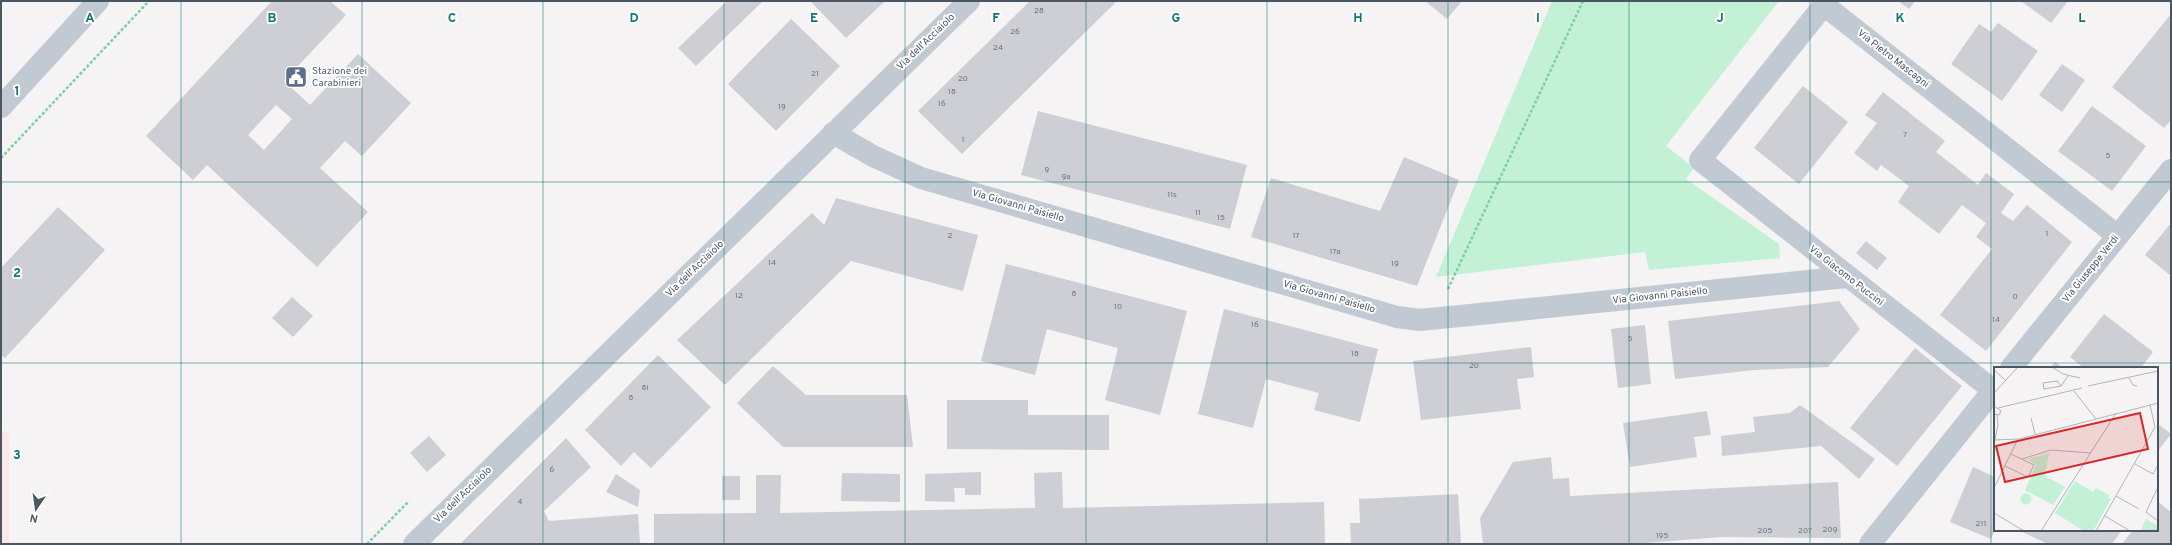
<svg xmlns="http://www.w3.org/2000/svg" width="2172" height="545" font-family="Overpass,sans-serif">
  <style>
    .medical { fill: #fce8e6 }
    .green { fill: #c3f1d5 }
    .building { fill: #cdcfd5; fill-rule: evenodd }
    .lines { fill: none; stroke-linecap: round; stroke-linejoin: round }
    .path { stroke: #7ad0a6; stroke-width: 2.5; stroke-dasharray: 3 2; stroke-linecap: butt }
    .street { stroke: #c1cad2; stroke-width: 22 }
    .grid { fill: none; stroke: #0f766e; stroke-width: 1; stroke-opacity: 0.55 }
    .labels { text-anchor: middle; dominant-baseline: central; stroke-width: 4; stroke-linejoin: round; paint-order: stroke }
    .number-label { font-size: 8px; fill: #6b747e }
    .street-label { font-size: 10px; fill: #4a5661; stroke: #fff }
    .service-label { font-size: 10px; fill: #4e5e75; stroke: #fff; text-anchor: start }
    .inset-road { fill: none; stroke: #b1b4b9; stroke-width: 1 }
    .view { fill: #d62828; fill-opacity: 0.15; stroke: #d62828; stroke-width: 2 }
    .inset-edge { fill: none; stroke: #4a5661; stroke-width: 2 }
    .grid-label { font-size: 13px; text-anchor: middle; font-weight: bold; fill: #0f766e; stroke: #fff; stroke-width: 4; stroke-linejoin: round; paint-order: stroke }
  </style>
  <rect width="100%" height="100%" fill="#f5f3f3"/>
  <path class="medical" d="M1,430l8,4v110h-8z"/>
  <path class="green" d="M1552,1h227l-113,145 28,22 -8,11 93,65 1,14 -131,12 -4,-18 -209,25z"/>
  <path class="building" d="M272,1h58l16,14 -62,66 26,24 48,-51 53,49 -49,53 -17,-15 -25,27 48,44 -51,55 -110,-102 -14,15 -47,-44zM276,105l16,14 -28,31 -16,-15z
    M727,1h36l-67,65 -18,-18z
    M810,1h75l-39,37z
    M1030,1h83l2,2 -153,151 -44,-43z
    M1425,1h37l-15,18z
    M1898,1h17l-6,8z
    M2021,1h47l-17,22z
    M2171,14v106l-7,8 -52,-41z
    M791,19l49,47 -64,65 -48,-47z
    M1998,23l40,28 -36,50 -51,-37 28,-40 12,8z
    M2062,64l23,16 -23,32 -23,-17z
    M1803,86l45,36 -49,62 -45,-36z
    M1883,92l62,49 -9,11 42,33 8,-12 28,21 -13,19 12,8 14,-16 45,37 -86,109 -46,-36 52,-66 -16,-12 10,-14 -24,-18 -23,29 -41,-32 11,-16 -28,-21 -4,6 -23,-18 23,-30 -12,-8z
    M2092,106l54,40 -34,45 -54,-40z
    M1038,111l209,54 -17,64 -209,-54z
    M1404,157l55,23 -42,106 -166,-49 20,-59 109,33z
    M836,198l142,37 -15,56 -112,-30 -126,124 -48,-45 135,-127 12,12z
    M58,207l47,43 -100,108 -4,-3v-87z
    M2171,223v53l-26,-21z
    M1866,241l21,17 -10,12 -21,-17z
    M1006,264l181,47 -27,104 -55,-15 13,-52 -71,-19 -12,46 -54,-14z
    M292,297l21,19 -20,21 -21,-19z
    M1839,301l21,28 -32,38 -74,3 -79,9 -7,-58z
    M1224,309l154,40 -18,73 -46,-12 5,-17 -53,-14 -13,49 -55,-14z
    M2104,314l49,38 -12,16h-57l-14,-11z
    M1645,325l6,59 -33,4 -7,-59z
    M1531,347l3,30 -17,2 4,30 -100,11 -8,-59z
    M1915,348l47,38 -65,80 -47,-38z
    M658,355l53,52 -60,61 -17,-16 -13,14 -36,-36z
    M2055,362l8,6h-13z
    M773,366l33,29h101l6,52h-130l-46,-44z
    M947,400h81v15h81v35l-162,-1z
    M1800,405l75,54 -16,20 -38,-33 -99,10 -1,-20 34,-4 -2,-15 37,-4z
    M1707,411l4,24 -17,2 3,20 -67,10 -7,-44z
    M2157,423l14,11 -14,18z
    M429,436l17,19 -19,17 -17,-19z
    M566,438l25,29 -47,44 5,10 89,-7 2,30h-178v-2z
    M1551,457l2,22 16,-1 1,18 268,-14 3,56 -119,-1 -91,7h-148l-3,-26 33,-56z
    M1973,467l22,10v53l-4,9 -41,-17z
    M981,472v23h-16v-7h-11l1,14 -30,-1v-27z
    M1062,472l1,36 261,-6 1,42h-671v-30l102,-1v-38h25l-1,38 255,-5 -1,-35z
    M842,473l58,1v28l-59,-1z
    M616,474l24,16 -2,17 -32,-15z
    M722,476h18v24h-18z
    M1458,494l3,50h-110l-1,-21h10l-1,-24z
    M2157,501l14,11v32h-49l11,-14h24z
    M2018,530h104l-10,14h-64z"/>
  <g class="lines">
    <path class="path" d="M1,158l148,-157
      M1448,289l135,-288
      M367,544l42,-43"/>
    <path class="street" d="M1,107l97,-106
      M833,133l40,23 48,22 476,139 23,3 427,-43
      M2011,368l160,-198
      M1993,390l-293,-230 124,-155 294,231
      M414,544l555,-543
      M1870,544l125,-156"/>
  </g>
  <path class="grid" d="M181,1v543M362,1v543M543,1v543M724,1v543M905,1v543M1086,1v543M1267,1v543M1448,1v543M1629,1v543M1810,1v543M1991,1v543M1,182h2170M1,363h2170"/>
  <defs>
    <g id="civic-square" transform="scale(1.15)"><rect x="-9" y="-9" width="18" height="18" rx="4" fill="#5c6f8a" stroke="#fff"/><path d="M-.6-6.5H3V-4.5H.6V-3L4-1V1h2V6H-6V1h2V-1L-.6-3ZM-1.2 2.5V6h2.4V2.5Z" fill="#fff"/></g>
  </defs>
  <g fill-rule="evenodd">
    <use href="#civic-square" x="296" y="77"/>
  </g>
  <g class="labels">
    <g class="number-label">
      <text x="1039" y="11">28</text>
      <text x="1015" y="32">26</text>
      <text x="998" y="48">24</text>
      <text x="815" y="74">21</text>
      <text x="963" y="79">20</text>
      <text x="952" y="92">18</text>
      <text x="942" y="104">16</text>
      <text x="782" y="107">19</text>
      <text x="1905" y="135">7</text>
      <text x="963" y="140">1</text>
      <text x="2108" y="156">5</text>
      <text x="1047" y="170">9</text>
      <text x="1066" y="177">9a</text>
      <text x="1172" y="195">11s</text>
      <text x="1198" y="213">11</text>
      <text x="1221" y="218">15</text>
      <text x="2047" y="234">1</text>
      <text x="950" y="236">2</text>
      <text x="1296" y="236">17</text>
      <text x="1335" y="252">17a</text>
      <text x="772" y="263">14</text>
      <text x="1395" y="264">19</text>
      <text x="1074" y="294">8</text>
      <text x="739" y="296">12</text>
      <text x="2015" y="297">0</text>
      <text x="1118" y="307">10</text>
      <text x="1996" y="320">14</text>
      <text x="1255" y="325">16</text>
      <text x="1630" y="339">5</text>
      <text x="1355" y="354">18</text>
      <text x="1474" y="366">20</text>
      <text x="645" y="388">8i</text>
      <text x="631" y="398">8</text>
      <text x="552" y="470">6</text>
      <text x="520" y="502">4</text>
      <text x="1981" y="524">211</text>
      <text x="1830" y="530">209</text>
      <text x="1765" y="531">205</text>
      <text x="1805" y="531">207</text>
      <text x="1662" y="536">195</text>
    </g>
    <g class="street-label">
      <text transform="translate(926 42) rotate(-44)">Via dell'Acciaiolo</text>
      <text transform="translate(1893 59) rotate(38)">Via Pietro Mascagni</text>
      <text transform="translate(1018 206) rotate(16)">Via Giovanni Paisiello</text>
      <text transform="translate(695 269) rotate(-44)">Via dell'Acciaiolo</text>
      <text transform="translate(2091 269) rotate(-51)">Via Giuseppe Verdi</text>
      <text transform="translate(1846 276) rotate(38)">Via Giacomo Puccini</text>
      <text transform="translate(1660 296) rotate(-6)">Via Giovanni Paisiello</text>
      <text transform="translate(1329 297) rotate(16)">Via Giovanni Paisiello</text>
      <text transform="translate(463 495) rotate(-44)">Via dell'Acciaiolo</text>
    </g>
    <g class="service-label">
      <text x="312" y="71">Stazione dei<tspan x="312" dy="12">Carabinieri</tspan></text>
    </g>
  </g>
  <g transform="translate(1994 367)">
    <rect width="164" height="164" fill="#f5f3f3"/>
    <path d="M55,86l-4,23 20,11 -12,18 -28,-15 11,-25 -9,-6zM81,114l18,11 3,-4 13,7 -1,3 3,1 -18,32h-9l-29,-18zM26.5 132a5.5 5.5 0 1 1 11 0a5.5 5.5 0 1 1-11 0ZM152,152l12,7v5h-21l4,-1z" fill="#c3f1d5"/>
    <path class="inset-road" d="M58,0l11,7 17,4M0,3l11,10M135,11l4,7 4,1M67,19l-4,-5 -14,2 1,6 17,-3 7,-10M94,19l70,-15M80,24l22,28M0,26l24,-26M0,39l7,5 -2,4 -5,-1M4,41l84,-20M37,51l4,16M0,73l25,-1 139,-36M0,77l4,-19 -1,-10M28,92l29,-9 40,3M141,97l18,10 5,-9M11,99l23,11 6,-12 -23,-11M0,121l24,-49M163,122l-11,23 12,9M122,129l23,13M0,146l30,18M111,149l25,15M47,164l75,-118M102,164l59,-104 -5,-22"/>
    <path class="view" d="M146,46l8,36 -143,33 -9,-36z"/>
    <rect width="164" height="164" class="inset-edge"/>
  </g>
  <g class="grid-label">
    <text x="90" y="22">A</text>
    <text x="272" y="22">B</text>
    <text x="452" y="22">C</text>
    <text x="634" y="22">D</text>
    <text x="814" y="22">E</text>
    <text x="996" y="22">F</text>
    <text x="1176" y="22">G</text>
    <text x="1358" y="22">H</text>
    <text x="1538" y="22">I</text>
    <text x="1720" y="22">J</text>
    <text x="1900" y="22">K</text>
    <text x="2082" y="22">L</text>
    <text x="17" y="95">1</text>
    <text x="17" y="277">2</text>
    <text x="17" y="459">3</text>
  </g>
  <rect width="2172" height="545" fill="none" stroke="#4a5661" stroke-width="4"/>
  <g transform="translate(36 509) rotate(193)" stroke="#ffffff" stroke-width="3" paint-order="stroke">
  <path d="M0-3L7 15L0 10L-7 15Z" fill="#4a5661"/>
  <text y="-6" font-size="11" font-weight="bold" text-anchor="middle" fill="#4a5661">N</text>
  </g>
</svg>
